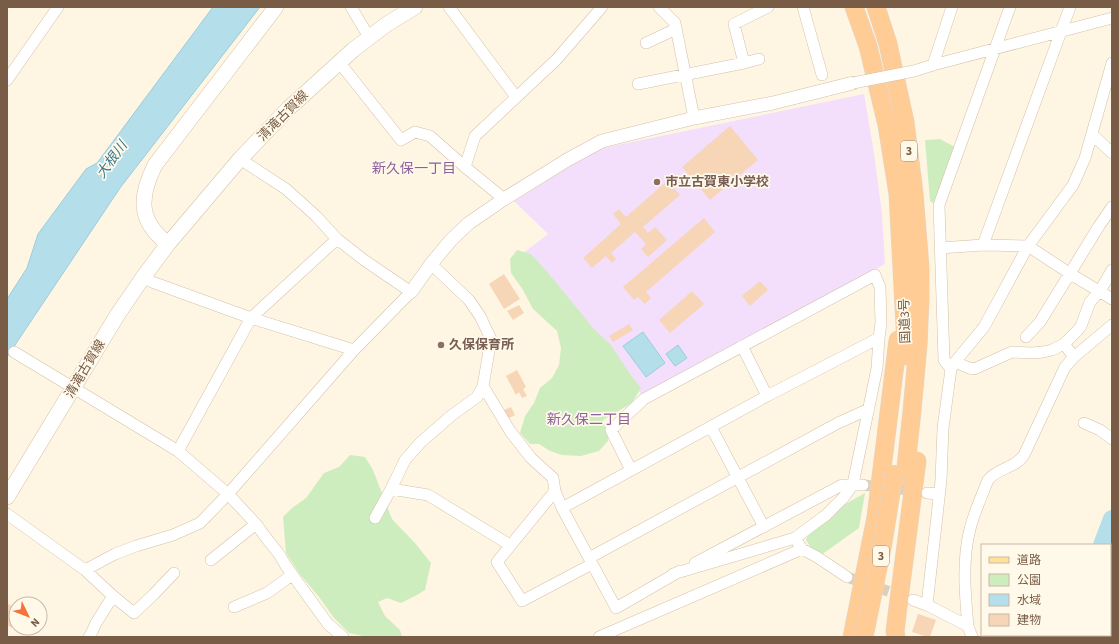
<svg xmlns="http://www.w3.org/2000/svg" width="1119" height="644" font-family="'Source Sans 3','Noto Sans JP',sans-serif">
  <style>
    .education { fill: #f3dffb }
    .green { fill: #ceedbf }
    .water { fill: #b4deea; stroke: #9acddd }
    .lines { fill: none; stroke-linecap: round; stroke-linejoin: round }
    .river { stroke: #b4deea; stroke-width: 18 }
    .building { fill: #f7d5b7 }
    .minor-tunnel { stroke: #ddd0bb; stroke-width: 11; stroke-dasharray: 11 5.5; stroke-linecap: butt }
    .minor-casing { stroke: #d3c0aa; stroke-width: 12 }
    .tertiary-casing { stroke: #d3c0aa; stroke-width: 14 }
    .secondary-casing { stroke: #d6c0a7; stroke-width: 16 }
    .primary-casing { stroke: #dfd8d3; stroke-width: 18 }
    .trunk-casing { stroke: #dfd8d3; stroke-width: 19 }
    .minor { stroke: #fff; stroke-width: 11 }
    .tertiary { stroke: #fff; stroke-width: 13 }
    .secondary { stroke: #fff; stroke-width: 15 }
    .primary { stroke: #ffe198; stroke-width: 17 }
    .trunk { stroke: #ffcc96; stroke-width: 18 }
    .minor-bridge-casing { stroke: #d3c0aa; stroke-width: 12; stroke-linecap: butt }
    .trunk-bridge-casing { stroke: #dfd8d3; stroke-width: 19; stroke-linecap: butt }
    .minor-bridge { stroke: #fff; stroke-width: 11 }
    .trunk-bridge { stroke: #ffcc96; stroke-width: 18 }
    .education-dot { fill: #8d6e63; stroke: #fff9ea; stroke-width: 1.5 }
    .labels { text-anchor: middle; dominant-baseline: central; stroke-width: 3.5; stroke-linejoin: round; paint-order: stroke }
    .shield { fill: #fff9ea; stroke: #a18b77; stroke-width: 1 }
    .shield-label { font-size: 12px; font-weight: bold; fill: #795c46 }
    .street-label { font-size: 13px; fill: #795c46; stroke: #fff9ea }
    .education-label { font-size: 13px; font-weight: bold; fill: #785e54; stroke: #fff9ea; text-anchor: start }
    .water-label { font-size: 14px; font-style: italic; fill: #3d7a8f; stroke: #fff9ea }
    .neighbourhood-label { font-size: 14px; fill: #8e609d; stroke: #fff9ea }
  </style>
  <rect width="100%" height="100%" fill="#fef6e2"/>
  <path class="education" d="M864,94l10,59 8,61 3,50 -242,132 -121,-142 26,-20 -34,-33 84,-52z"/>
  <path class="green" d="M940,139l15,8 -20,57 -5,-3 -5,-61z
    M517,250l14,4 18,20 45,55 17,16 19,29 11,14 -9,15 -29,17 5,16v5l-9,10 -18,5 -19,-1 -12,-4 -11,-7h-9l-10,-11 5,-17 9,-13 6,-15 12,-10 7,-13 2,-17 -4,-17 -24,-22 -10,-19 -12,-17 -1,-14z
    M350,455l15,2 8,13 19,49 23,24 16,20 -6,27 -8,5 -16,8 -14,-5 -9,4 7,14 15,14 2,7h-35l-18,-4 -15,-15 -15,-21 -20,-24 -13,-20 -3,-36 9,-9 14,-10 18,-25 15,-6z
    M865,493l-6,35 -38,27 -8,-4 -7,-11 1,-3 35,-31z"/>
  <path class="water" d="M213,7h47l-140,181 -113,169v-58l20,-31 11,-34 48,-65 11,-6z
    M643,332l22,31 -19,14 -23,-31z
    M678,345l9,13 -12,8 -9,-12z"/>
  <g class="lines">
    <path class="river" d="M1102,545l10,-26
      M1073,637l1,-2"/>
  </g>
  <path class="building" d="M730,126l28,34 -48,40 -28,-33z
    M667,181l13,14 -37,32 5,6 7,-6 12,13 -19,17 -7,-8 5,-5 -11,-12 -24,21 5,6 -4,4 -6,-7 -14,12 -9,-10 38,-34 -8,-10 6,-5 7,8z
    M704,218l11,14 -69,60 5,6 -6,6 -7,-7 -4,3 -11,-13z
    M504,274l16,25 -16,10 -15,-25z
    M760,281l8,9 -18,16 -8,-10z
    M692,291l12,13 -34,29 -11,-13z
    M519,305l5,8 -11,7 -6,-9z
    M629,324l4,6 -20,12 -4,-6z
    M517,370l9,17 -3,2 4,7 -5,2 -3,-6 -3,3 -10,-19z
    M511,407l4,8 -6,3 -5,-8z
    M7,603l9,6v13l-4,6 -5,-3z
    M918,614l18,6 -6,17h-2l-16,-5z"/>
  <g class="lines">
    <path class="minor-tunnel" d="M863,485l55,6
      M847,577l58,20"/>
    <g class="minor-casing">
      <path id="minor" d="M351,7l18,30
        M449,7l67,90
        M659,7l16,16 19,95
        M803,7l19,68
        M646,43l30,-14
        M759,59l-15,4 -10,-39 34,-17
        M339,62l62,78 14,-8 15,4 35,31
        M933,65l19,-58
        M914,71l19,-6 179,-47
        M7,80l51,-73
        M638,84l106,-21
        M1092,134l20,19
        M504,199l-39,-32 10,-31 81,-76 46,-53
        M983,245l45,1 41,27 43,26
        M940,248l43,-3 87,-238
        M431,264l38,36 11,16 11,23 -8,47 27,45 21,27 22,20 2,13 7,17 54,100 64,-37
        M144,276l8,6 99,36 103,32
        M1026,337l14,-15 59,-96 13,-19
        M742,346l25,50
        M14,352l164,99 50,43 28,30 11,15 12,15 7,12 42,58 15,13
        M1074,357l38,-32
        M955,362l14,6 5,1 38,-17 20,1 11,-1 9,-2 12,-6 13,-13 4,-5 9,-24 10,-11 12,-21
        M951,369l-7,-9 -5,-155 71,-198
        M483,386l-6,11 -25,18 -31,27 -16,18 -14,29 37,6 82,50
        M1084,423l16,7 12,9
        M711,427l53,100
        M178,451l73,-133 86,-79
        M631,470l-20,-40 33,-31 231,-124 5,12 1,36 -2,15
        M555,491l-58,71 25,39 70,-37
        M927,493l12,1
        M562,508l205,-112 112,-58 -2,30 -24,116 -9,13 -18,18 -31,23 -122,36
        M7,514l78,56 30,-16 21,-8 37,-11 27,-12 28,-29 126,-144 57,-58 -47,-32 -27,-21 -21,-23 -30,-27 -46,-30
        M375,518l16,-29
        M802,549l15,8 30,20
        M589,558l249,-135 31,-14
        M211,560l45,-36
        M695,563l147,-78h21
        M85,570l28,26 21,17 20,-19 20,-21
        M1110,574l2,-5
        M913,600l14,5
        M234,607l33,-14 25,-18
        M968,626c-3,-32 -6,-66 2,-97 4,-16 12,-34 18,-49 9,-12 26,-11 36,-25l41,-88 9,-10 -10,-13
        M89,637l2,-3 5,-11 17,-27
        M599,637l203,-88 -7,-11
        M972,637l-4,-11 -41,-21 14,-125 2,-52 8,-59 4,-7 29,-35 44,-81 45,-61 12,-27 27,-95"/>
    </g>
    <g class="tertiary-casing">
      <path id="tertiary" d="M411,292l20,-28 20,-24 18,-17 35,-24 63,-39 35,-19 92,-23 79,-15 80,-20"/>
    </g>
    <g class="secondary-casing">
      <path id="secondary" d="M168,244c-30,-23 -29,-47 -13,-79l121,-158
        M7,497l111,-183 26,-38 24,-32 72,-85 49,-51 64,-58 34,-26 28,-17"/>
    </g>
    <g class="primary-casing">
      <path id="primary" d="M1084,637l22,-2"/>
    </g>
    <g class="trunk-casing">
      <path id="trunk" d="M854,7l14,39 19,79 11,69 8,151 -1,11
        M876,7l12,37 17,78 9,71 6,74v32l-2,47 -6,65 -7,65
        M852,637l24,-120 22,-177
        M896,637l-1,-6 3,-24 19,-146"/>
    </g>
    <use href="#minor" class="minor"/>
    <use href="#tertiary" class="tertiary"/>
    <use href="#secondary" class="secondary"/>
    <use href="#primary" class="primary"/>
    <use href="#trunk" class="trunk"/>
    <g class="minor-bridge-casing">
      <path id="minor-bridge" d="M853,83l61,-12"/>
    </g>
    <g class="trunk-bridge-casing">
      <path id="trunk-bridge" d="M864,637l19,-94 11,-69"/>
    </g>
    <use href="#minor-bridge" class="minor-bridge"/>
    <use href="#trunk-bridge" class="trunk-bridge"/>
  </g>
  <g class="education-dot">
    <circle cx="657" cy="182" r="4"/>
    <circle cx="441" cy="345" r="4"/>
  </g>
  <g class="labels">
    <g class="shield">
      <rect x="901" y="141" width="16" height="20" rx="3"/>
      <rect x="873" y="546" width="16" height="20" rx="3"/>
    </g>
    <g class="shield-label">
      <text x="909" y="151">3</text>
      <text x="881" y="556">3</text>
    </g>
    <g class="street-label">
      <text transform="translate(283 116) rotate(-45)">清滝古賀線</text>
      <text transform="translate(905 321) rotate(-92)">国道3号</text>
      <text transform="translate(85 369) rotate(-59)">清滝古賀線</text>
    </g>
    <g class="education-label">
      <text x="665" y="182">市立古賀東小学校</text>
      <text x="449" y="345">久保保育所</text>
    </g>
    <g class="water-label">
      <text transform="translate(112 160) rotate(-54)">大根川</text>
    </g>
    <g class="neighbourhood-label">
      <text x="414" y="169">新久保一丁目</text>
      <text x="589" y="420">新久保二丁目</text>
    </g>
  </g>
  <rect width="1119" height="644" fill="none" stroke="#795c46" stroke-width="16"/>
  <rect x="981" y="544" width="130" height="92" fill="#fff9ea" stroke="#c9baa8"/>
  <rect x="989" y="557" width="20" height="6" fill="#ffe198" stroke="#c9baa8"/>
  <text x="1017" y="564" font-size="12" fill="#795c46">道路</text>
  <rect x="989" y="574" width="20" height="12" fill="#ceedbf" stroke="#c9baa8"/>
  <text x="1017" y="584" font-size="12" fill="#795c46">公園</text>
  <rect x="989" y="594" width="20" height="12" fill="#b4deea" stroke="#c9baa8"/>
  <text x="1017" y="604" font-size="12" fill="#795c46">水域</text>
  <rect x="989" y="614" width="20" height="12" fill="#f7d5b7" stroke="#c9baa8"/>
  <text x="1017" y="624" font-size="12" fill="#795c46">建物</text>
  <g transform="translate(28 616) rotate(133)"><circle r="19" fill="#fff9ea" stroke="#c9baa8"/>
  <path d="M0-3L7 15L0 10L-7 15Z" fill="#f5743b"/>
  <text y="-6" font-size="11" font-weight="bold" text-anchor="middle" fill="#795c46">N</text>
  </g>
</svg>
